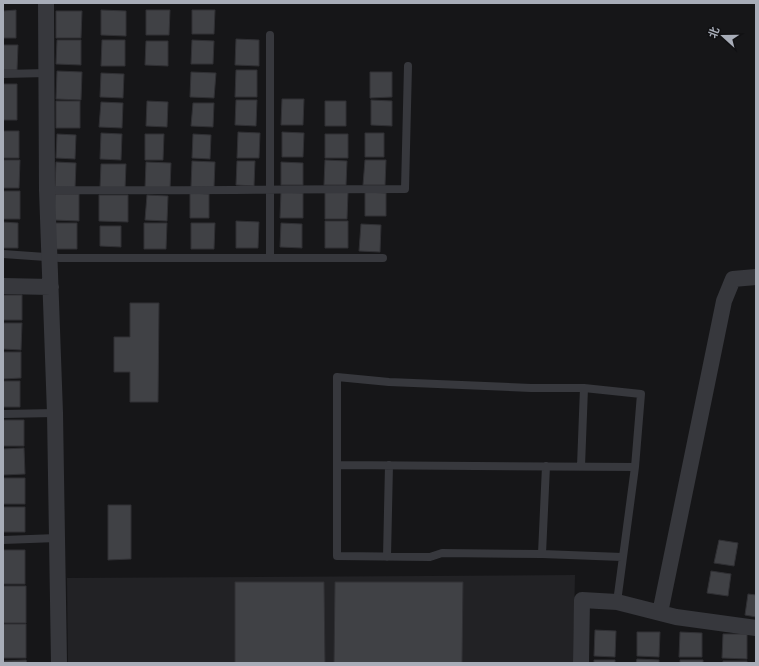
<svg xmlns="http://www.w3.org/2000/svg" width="759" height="666" font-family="Rubik,'Noto Sans SC',sans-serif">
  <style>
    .built { fill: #222225 }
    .building { fill: #404145; stroke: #303034 }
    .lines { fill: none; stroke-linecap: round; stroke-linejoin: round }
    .lane { stroke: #37383d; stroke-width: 8 }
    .street { stroke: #37383d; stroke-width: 16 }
  </style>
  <rect width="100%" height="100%" fill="#161618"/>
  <path class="built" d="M575,575l-2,88h-505l-1,-85z"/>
  <path class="building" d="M16,10v28h-13v-27z
    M101,10l25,1v25l-25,-1z
    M146,10h24l-1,25h-23z
    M192,10h23l-1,24h-22z
    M56,11h26l-1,27h-25z
    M236,39l23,1v26l-24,-1z
    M57,40h24v25l-25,-1z
    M102,40h23v26h-24z
    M192,40l22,1 -1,23h-22z
    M146,41h22v25l-23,-1z
    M3,45h15l-1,25h-14z
    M236,70h21v27h-22z
    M57,71l25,1 -1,28 -25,-1z
    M191,72l25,1 -2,25 -24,-1z
    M370,72h22v25l-22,1z
    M101,73l23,1 -1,24 -23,-1z
    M3,84h14v36h-14z
    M282,99h22l-1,26h-22z
    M236,100h21l-1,26 -21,-1z
    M371,100l21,1v25l-21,-1z
    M56,101h24v27h-24z
    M147,101l21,1 -1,25 -21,-1z
    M325,101h21v25h-21z
    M101,102l22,1 -1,25 -23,-1z
    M193,103h21l-1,24 -22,-1z
    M3,131h16v27h-16z
    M238,132l22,1 -1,25h-22z
    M282,132l22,1 -1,24h-21z
    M101,133l21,1 -1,26 -21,-1z
    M365,133h19v24h-19z
    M57,134l19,1 -1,24 -19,-1z
    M145,134h19l-1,26h-18z
    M193,134l18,1 -1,24 -18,-1z
    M325,134h23v24h-23z
    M3,160h17l-1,28h-16z
    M325,160l22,1 -1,24h-22z
    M365,160h21l-1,25h-22z
    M192,161l23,1 -1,25h-23z
    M237,161h18l-1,25 -18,-1z
    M56,162l20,1 -1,25h-20z
    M146,162l25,1 -1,26 -25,-1z
    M281,162l22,1v22h-22z
    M101,164h25l-1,25 -25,-1z
    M3,191h17v28h-17z
    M281,192l22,1v25h-23z
    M325,192h23l-1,27h-22z
    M365,192l21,1v23h-21z
    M190,193l19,1v24h-19z
    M55,194h24v27l-25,-1z
    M99,195h29v27l-29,-1z
    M147,195l21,1 -1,25 -22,-1z
    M236,221l23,1 -1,26h-22z
    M325,221h23v27h-23z
    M3,222l15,1v25h-15z
    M55,223h22v26h-22z
    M144,223h23l-1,26h-22z
    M191,223h24l-1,26h-23z
    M281,223l21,1v24l-22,-1z
    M361,224l20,1 -1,27 -21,-1z
    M100,226h21v21l-21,-1z
    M3,295h19v25h-19z
    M130,303h29l-1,99h-28v-30h-16v-35h16z
    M3,323h19l-1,27 -18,-1z
    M3,352h18v26l-18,1z
    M3,381h17v26h-17z
    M3,420h21v26h-21z
    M24,448l1,26 -22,1v-26z
    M3,478h22v26h-22z
    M108,505h23v54l-23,1z
    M3,507h22v25h-22z
    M719,540l19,3 -4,23 -20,-3z
    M3,550h22v34h-22z
    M711,571l20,3 -3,22 -21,-3z
    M235,582h89l1,81h-90z
    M335,582h128l-1,81h-128z
    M3,586h23v37h-23z
    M748,594l8,1v22l-11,-2z
    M3,624h23v34h-23z
    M595,630l21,1 -1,26 -21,-1z
    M637,632h23l-1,25 -22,-1z
    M680,632l22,1v24h-23z
    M723,634h24v25l-25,-1z
    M637,659l22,1v3h-23z
    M26,660l1,3h-24v-2z
    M594,660h21v3h-21z
    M680,660h23v3h-23z
    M723,661h24v2h-24z"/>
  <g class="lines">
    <path class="lane" d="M270,35v223
      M3,74l44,-1
      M47,190c120,1 239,-1 358,-1l3,-123
      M3,254l57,4h323
      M3,414l52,-1
      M337,465l298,2
      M581,466l3,-78
      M3,540l54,-2
      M542,554l4,-88
      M387,557l2,-92
      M617,602l18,-135 6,-73 -57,-6h-53l-142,-6 -52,-5v179l93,1 12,-4 100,1 80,3"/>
    <path class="street" d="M46,3l1,187 8,223 4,250
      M3,286l48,1
      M660,613l64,-312 9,-22 23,-2
      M581,663l1,-63 35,2 59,15 80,11"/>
  </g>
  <rect width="759" height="666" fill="none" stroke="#a8adb8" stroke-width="8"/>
  <g transform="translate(723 36) rotate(291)" stroke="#111113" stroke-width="3" paint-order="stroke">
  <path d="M0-3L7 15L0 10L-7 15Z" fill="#a8adb8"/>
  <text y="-6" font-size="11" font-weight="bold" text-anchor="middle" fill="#a8adb8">北</text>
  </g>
</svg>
